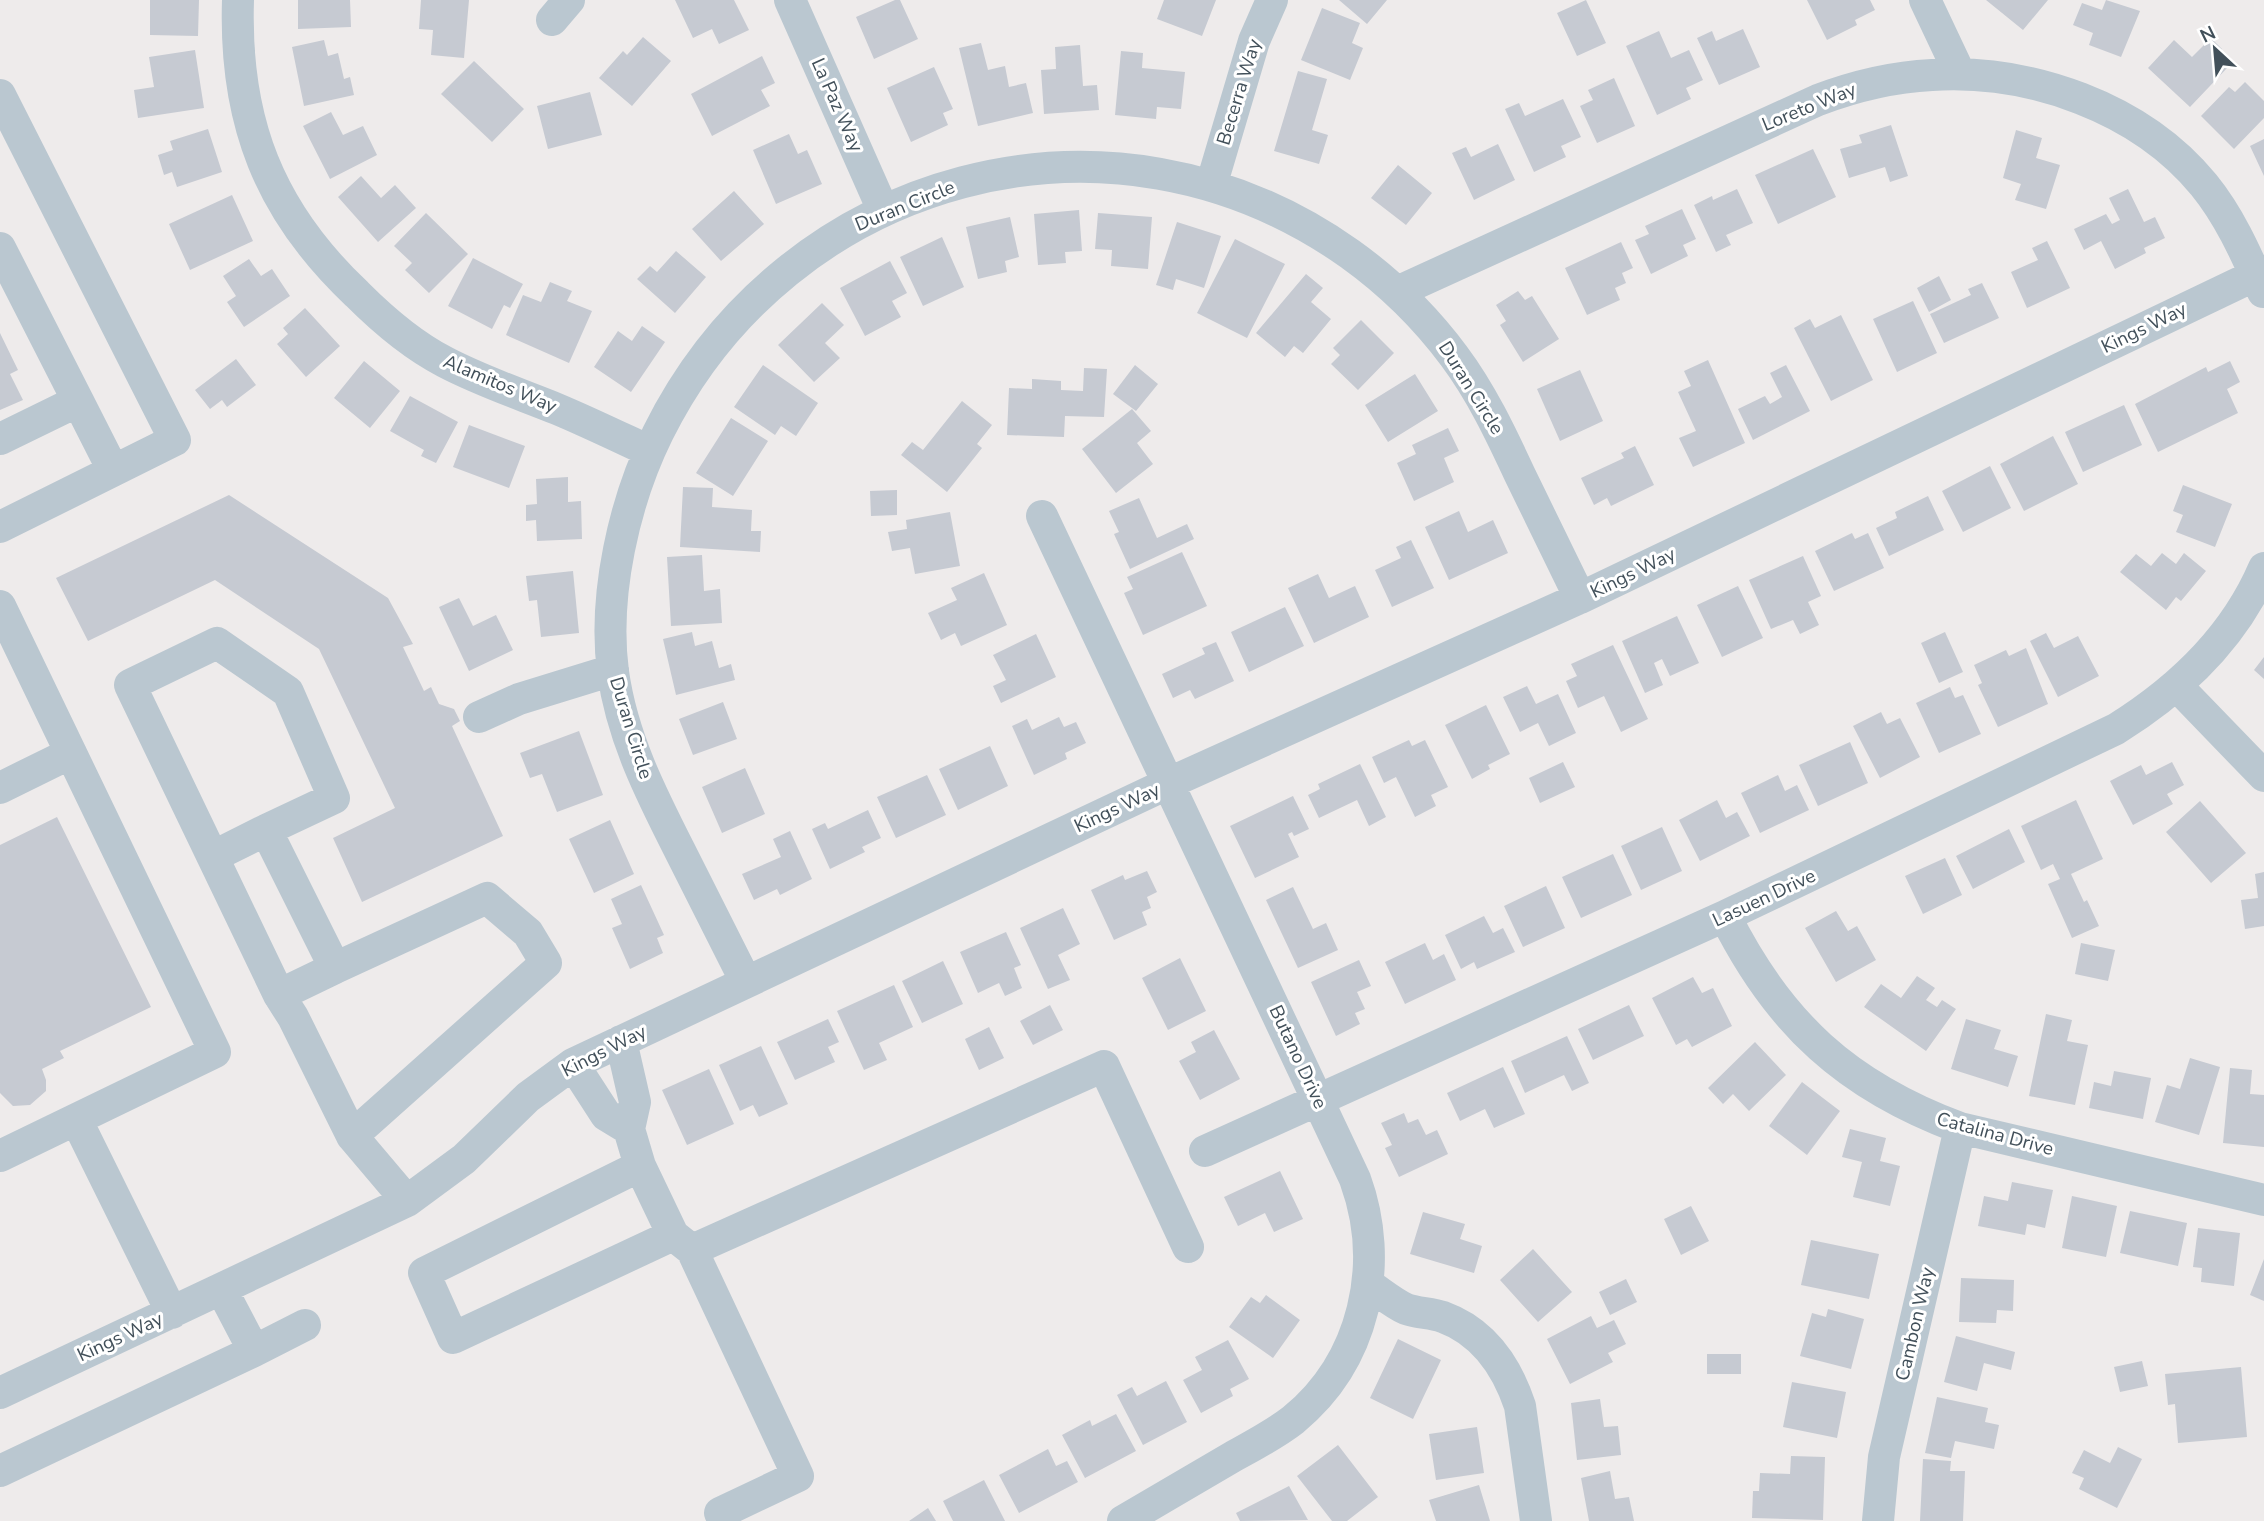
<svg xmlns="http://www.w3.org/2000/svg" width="2264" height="1521" font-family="'Nunito Sans',sans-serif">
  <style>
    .building { fill: #c6cad2 }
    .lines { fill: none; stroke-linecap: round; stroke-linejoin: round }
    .minor { stroke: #bac7d0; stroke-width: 32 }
    .labels { text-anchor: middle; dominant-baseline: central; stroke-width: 6; stroke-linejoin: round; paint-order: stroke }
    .street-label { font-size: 19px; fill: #42505a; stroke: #fff }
  </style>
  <rect width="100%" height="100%" fill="#eeebeb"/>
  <path class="building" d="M150,0h49l-1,36 -48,-1z
    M298,0h52l1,27 -53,2z
    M421,0h48l-5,58 -33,-3 2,-25 -14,-1z
    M675,0h59l15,30 -30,14 -7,-15 -19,9z
    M895,0h5l18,39 -44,20 -18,-42z
    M1164,0h52l-14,36 -45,-17z
    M1339,0h48l-20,24z
    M1586,0l20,43 -29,13 -20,-43z
    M1807,0h63l5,10 -20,10 2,5 -30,15z
    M1986,0h62l-25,30z
    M2106,0l34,11 -19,46 -32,-12 4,-12 -20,-8 9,-22 20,7z
    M1322,8l38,15 -8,20 11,5 -13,32 -49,-20z
    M1743,29l17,38 -41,18 -22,-47 15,-7 4,10z
    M1659,31l12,27 18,-8 14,30 -17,8 5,11 -34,16 -31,-69z
    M643,37l28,24 -39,45 -33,-28 24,-27 4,4z
    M2211,38l11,11 -6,7 12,11 -38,40 -42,-39 26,-28 18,17z
    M324,40l4,16 10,-3 6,26 6,-2 4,18 -50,11 -12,-59z
    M981,43l7,27 17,-4 4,21 17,-4 7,30 -55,13 -19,-78z
    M1080,45l3,41 14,-1 2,25 -55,4 -3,-44 15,-1 -1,-22z
    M195,50l9,58 -66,10 -4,-28 20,-3 -5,-30z
    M1121,51l22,2 -1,15 43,4 -4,37 -24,-2 -1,12 -41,-4z
    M762,56l13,27 -14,7 9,16 -58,30 -21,-42z
    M474,61l50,48 -32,33 -51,-48z
    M934,67l19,42 -10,4 5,12 -37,17 -24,-54z
    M1298,71l29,8 -15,51 16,5 -9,29 -45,-13z
    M1614,78l21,48 -38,17 -17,-37 13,-6 -5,-10z
    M2245,82l19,19v17l-30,31 -33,-33 28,-29 6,5z
    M590,92l12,43 -54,14 -11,-43z
    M1563,99l18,38 -20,9 5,11 -32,15 -29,-63 14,-6 6,13z
    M331,112l12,23 20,-9 14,29 -47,24 -27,-53z
    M1891,125l17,51 -18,6 -5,-15 -36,11 -9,-29 22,-6 -3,-8z
    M208,129l14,43 -45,15 -5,-15 -8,3 -6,-20 15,-5 -3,-9z
    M2016,130l26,8 -6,20 24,7 -14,44 -31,-9 6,-16 -18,-6z
    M789,134l9,20 9,-4 15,34 -46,20 -23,-54z
    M2264,139v37l-14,-30z
    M1498,144l17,36 -41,20 -22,-47 14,-6 5,10z
    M1813,149l23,48 -58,27 -23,-49z
    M1398,165l34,28 -26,32 -35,-27z
    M361,176l20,22 14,-13 21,23 -38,34 -40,-45z
    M1737,189l16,34 -27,12 5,10 -15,7 -22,-47 18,-9 1,4z
    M2128,189l16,33 11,-5 10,21 -21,10 2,5 -31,16 -14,-28 -17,9 -10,-21 32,-15 6,10 8,-4 -11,-22z
    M734,191l30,33 -43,37 -29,-32z
    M232,195l21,46 -63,29 -21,-46z
    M1682,209l14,30 -13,6 5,11 -37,18 -16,-34 14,-6 -4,-8z
    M1079,210l3,41 -17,1 1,11 -28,2 -4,-51z
    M426,213l42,41 -39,39 -24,-23 7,-7 -18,-17z
    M1098,213l54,4 -4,52 -37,-3 1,-16 -17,-1z
    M1010,217l9,40 -14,4 2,11 -29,7 -12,-52z
    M1177,222l44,14 -17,52 -28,-9 -3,11 -17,-5z
    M942,237l22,50 -41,19 -23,-49z
    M1235,239l50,25 -38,74 -50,-25z
    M2047,241l23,47 -43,20 -16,-36 27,-12 -6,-12z
    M1621,242l12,26 -11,5 4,10 -11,5 5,12 -33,15 -22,-47z
    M676,251l30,26 -31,36 -38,-34 13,-13 7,6z
    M473,258l50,26 -13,24 -6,-3 -12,24 -44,-23z
    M249,259l12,17 11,-7 18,27 -46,31 -17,-25 9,-6 -13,-20z
    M890,261l17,32 -15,8 9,16 -36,19 -25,-48z
    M1306,274l17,14 -12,14 20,17 -28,34 -9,-7 -9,11 -29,-24z
    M1939,276l12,24 -22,12 -12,-24z
    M550,282l22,9 -5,10 25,10 -23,52 -63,-28 17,-40 18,7z
    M1982,283l17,35 -55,25 -14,-29 41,-19 -3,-6z
    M1518,291l7,9 7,-4 27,43 -36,23 -23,-37 6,-4 -10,-16z
    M1913,301l24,52 -40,19 -24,-53z
    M822,303l22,22 -19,18 15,15 -26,24 -36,-37z
    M305,308l35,38 -34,31 -29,-33 11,-10 -5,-6z
    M1841,315l32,65 -42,21 -37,-73 16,-9 5,9z
    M1361,320l33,33 -36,37 -27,-26 9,-9 -7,-7z
    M642,326l23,16 -34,50 -37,-25 24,-36 14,10z
    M0,333l18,37 -8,4 13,26 -23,10z
    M236,359l20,26 -29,22 -5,-7 -12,9 -15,-19z
    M1708,360l37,83 -52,24 -14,-29 17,-7 -18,-39 13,-6 -7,-15z
    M364,361l36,30 -30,37 -36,-30z
    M2230,361l10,21 -13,7 11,24 -80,39 -23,-48 71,-37 2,5z
    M763,365l55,38 -22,33 -15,-10 -6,9 -41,-28z
    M1135,365l23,19 -22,27 -23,-17z
    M1786,365l24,46 -57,29 -15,-31 27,-13 5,8 12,-7 -12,-24z
    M1084,368l23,1 -3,48 -39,-1 -1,21 -57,-2 2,-47 23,1v-10l29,2v9l22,1z
    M1580,370l23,51 -43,20 -23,-52z
    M1415,374l23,37 -50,31 -23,-37z
    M410,396l48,26 -22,41 -15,-7 3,-6 -34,-19z
    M962,401l30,24 -15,19 5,4 -35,44 -46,-37 11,-13 11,8z
    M2124,405l18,40 -59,27 -18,-40z
    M1132,409l19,22 -14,12 16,21 -37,29 -34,-44z
    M731,418l37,23 -35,55 -37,-23z
    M469,425l56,21 -16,42 -56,-21z
    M1448,428l11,23 -15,7 10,24 -40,19 -17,-38 19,-9 -4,-9z
    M2053,436l25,48 -54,27 -24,-47z
    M1635,446l19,39 -43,21 -4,-8 -13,7 -13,-27 43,-20 -3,-5z
    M1990,466l21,42 -48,24 -21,-41z
    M568,477v25l13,-1 1,38 -45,2 -1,-21 -10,1v-16l11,-1 -1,-25z
    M2183,485l49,19 -17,43 -39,-15 7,-17 -10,-4z
    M683,487l30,1 -1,19 40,3 -1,21h10l-1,21 -80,-5z
    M897,490v25l-26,1 -1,-25z
    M229,495l159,103 25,46 -10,3 21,44 7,-4 8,17 15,5 6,12 -8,5 51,110 -141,66 -29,-64 62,-30 -76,-159 -104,-69 -127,61 -32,-63z
    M1928,496l16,34 -55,26 -13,-28 21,-10 -2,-6z
    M1139,498l18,40 30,-14 7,15 -64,30 -16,-35 5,-2 -10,-21z
    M1459,511l9,21 25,-12 15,33 -59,27 -24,-53z
    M950,512l10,54 -45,8 -5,-26 -18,3 -4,-19 19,-3 -1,-9z
    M1852,533l3,6 13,-6 16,35 -50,23 -19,-40z
    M1411,540l23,48 -42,19 -17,-37 26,-12 -5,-11z
    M1182,552l25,54 -64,29 -19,-42 9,-4 -6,-12z
    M2162,553l14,11 8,-11 22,18 -25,30 -5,-4 -10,13 -46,-38 16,-18 15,12z
    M702,555l2,36 16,-2 2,34 -51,3 -4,-69z
    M1803,556l18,40 -13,6 11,23 -19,9 -7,-14 -22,9 -22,-49z
    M573,571l6,62 -38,4 -4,-37 -8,1 -3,-25z
    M984,573l23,52 -46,21 -6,-13 -14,7 -13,-27 29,-13 -6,-12z
    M1318,574l11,24 26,-12 14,31 -55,26 -26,-55z
    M1738,586l25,52 -41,19 -25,-52z
    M459,598l14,28 23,-11 17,35 -44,21 -30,-64z
    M1285,607l19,39 -55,26 -18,-40z
    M1677,616l22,47 -29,13 -8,-17 -8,4 9,22 -18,8 -23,-52z
    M692,632l3,14 17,-5 7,27 12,-4 4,16 -59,15 -13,-56z
    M1945,632l18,40 -24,11 -18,-40z
    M2046,633l8,15 24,-12 21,40 -41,21 -28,-56z
    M1036,634l20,43 -55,26 -8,-17 13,-6 -13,-25z
    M1216,642l18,39 -39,18 -5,-9 -17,8 -11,-24 43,-20 -3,-6z
    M1613,645l35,74 -27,13 -17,-36 -26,12 -12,-27 11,-5 -6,-12z
    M2026,648l22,56 -50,23 -20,-42 4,-2 -8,-18 32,-15 3,6z
    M2264,657v22l-10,-9z
    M1527,686l9,18 22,-10 18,39 -27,13 -11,-23 -18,9 -17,-35z
    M1950,687l5,11 8,-3 18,39 -42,19 -23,-50z
    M723,702l14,37 -44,16 -14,-36z
    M1486,705l24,49 -22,11 2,4 -18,10 -27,-54z
    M1881,712l6,12 13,-6 20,39 -40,21 -27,-52z
    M1059,717l5,10 12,-5 10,21 -21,10 2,6 -33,16 -22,-49 15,-7 5,11z
    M579,731l24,64 -46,17 -15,-38 -12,4 -10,-25z
    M1409,740l3,6 13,-6 23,47 -17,8 5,11 -21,11 -19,-40 -12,6 -12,-26z
    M1850,742l18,41 -50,23 -19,-41z
    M990,746l18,40 -50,24 -19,-41z
    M1563,762l12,25 -35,16 -11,-25z
    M2172,762l12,23 -17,9 6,10 -40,21 -23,-44 31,-16 5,10z
    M1360,764l26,53 -17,9 -12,-26 -38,18 -11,-23 12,-6 -2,-5z
    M745,768l20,46 -43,19 -20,-46z
    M927,775l19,40 -50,23 -19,-41z
    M1778,775l7,16 12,-6 12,25 -49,23 -19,-40z
    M1293,796l16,33 -15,7 -2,-4 -4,2 11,23 -44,21 -25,-52z
    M1717,800l9,18 11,-6 13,24 -50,25 -21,-41z
    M2076,800l27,59 -32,15 13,28 3,-2 12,26 -27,12 -24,-54 12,-5 -7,-15 -12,6 -20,-44z
    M2200,801l46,52 -35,30 -45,-51z
    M868,810l13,28 -19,9 3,5 -35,17 -18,-40 13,-6 3,6z
    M57,817l94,190 -91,44 4,7 -22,11 4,11v11l-16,14 -17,1 -13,-13v-248z
    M610,820l24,54 -40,19 -25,-54z
    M1662,827l20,44 -41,19 -20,-44z
    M2009,829l16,33 -52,27 -17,-33z
    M790,831l22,48 -32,16 -3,-6 -23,11 -12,-26 39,-17 -8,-18z
    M1613,854l19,41 -51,23 -19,-41z
    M1945,858l17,37 -39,19 -18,-38z
    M1147,871l10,21 -10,5 4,11 -9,4 5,13 -33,15 -23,-50 32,-15 2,5z
    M2264,872v54l-19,3 -4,-29 17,-2 -3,-24z
    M641,885l23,50 -7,3 6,15 -33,16 -18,-41 10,-4 -11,-25z
    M1546,886l19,42 -42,19 -19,-41z
    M1293,887l20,42 13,-6 12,27 -40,18 -32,-68z
    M1063,908l17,36 -22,11 12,25 -22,9 -28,-61z
    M1836,911l12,20 9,-5 19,34 -40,22 -31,-54z
    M1484,916l9,17 10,-5 12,24 -38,17 -3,-7 -13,7 -16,-34z
    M1006,932l15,33 -7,3 8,20 -17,8 -6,-13 -21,10 -18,-41z
    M1425,943l8,17 11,-6 12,26 -51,24 -20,-42z
    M2081,943l34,7 -7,31 -33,-7z
    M1180,958l26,53 -38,19 -26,-52z
    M1359,960l12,26 -14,6 8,17 -10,4 5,11 -24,12 -25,-54z
    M943,961l20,43 -41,19 -20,-42z
    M1917,976l18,12 -9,12 11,7 5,-7 14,9 -30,42 -62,-44 17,-23 20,14z
    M1693,977l9,16 11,-5 19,38 -40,21 -5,-8 -11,6 -24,-47z
    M894,985l19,42 -34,16 8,17 -23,10 -27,-59z
    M1050,1005l13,25 -30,15 -13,-24z
    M1629,1005l15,31 -51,24 -15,-31z
    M2046,1014l26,6 -5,21 21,4 -13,60 -46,-9z
    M828,1019l11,23 -11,5 7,15 -40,18 -18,-38z
    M1966,1019l35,11 -7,19 24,7 -10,31 -57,-18z
    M989,1027l15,31 -25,12 -14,-31z
    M1214,1030l26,49 -40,21 -21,-39 17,-9 -5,-10z
    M1567,1036l22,47 -17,8 -8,-16 -39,18 -14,-32z
    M1755,1042l31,33 -37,36 -16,-17 -10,10 -15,-16z
    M761,1046l27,58 -29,13 -6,-12 -13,6 -21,-46z
    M2190,1058l30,9 -21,68 -44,-13 12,-37 13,4z
    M1503,1067l22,47 -31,14 -9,-19 -25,12 -13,-28z
    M2230,1068l22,2 -2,24 14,1v52l-41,-4z
    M709,1069l25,55 -47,21 -25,-55z
    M2114,1071l37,7 -8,41 -54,-11 5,-26 17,4z
    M1802,1082l38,29 -33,44 -38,-29z
    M1404,1113l4,10 10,-4 8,16 11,-5 11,24 -49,23 -14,-29 7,-3 -11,-22z
    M1850,1129l36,9 -6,23 20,5 -10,40 -37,-9 9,-35 -20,-5z
    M1280,1171l23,48 -29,13 -9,-19 -27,13 -14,-29z
    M2012,1182l41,8 -8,38 -18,-4 -2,11 -47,-9 6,-30 24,5z
    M2072,1196l45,10 -11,51 -44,-9z
    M1691,1206l18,35 -28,14 -17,-36z
    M2130,1211l57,12 -9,43 -58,-13z
    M1423,1212l42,12 -5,15 22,7 -8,27 -64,-19z
    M2198,1228l42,5 -6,53 -33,-4 1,-14 -9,-1z
    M1811,1240l68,14 -10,45 -68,-14z
    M1533,1249l39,43 -34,30 -38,-42z
    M2264,1259v42l-14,-6z
    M1961,1278l53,2 -1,31 -16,-1 -1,13 -37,-1z
    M1626,1279l11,23 -27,13 -11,-23z
    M1266,1295l34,25 -27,38 -44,-31 22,-30 9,6z
    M1828,1309l36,10 -13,50 -51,-13 12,-43 14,4z
    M1591,1316l6,12 17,-8 12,24 -18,9 5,9 -43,22 -23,-45z
    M1956,1336l59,16 -4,18 -27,-7 -7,28 -33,-9z
    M1398,1339l43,21 -28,59 -43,-21z
    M1228,1340l21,39 -19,10 3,7 -32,17 -18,-33 19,-10 -7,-13z
    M1707,1354h34v20h-34z
    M2142,1361l6,25 -28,6 -6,-25z
    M2241,1367l6,70 -69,6 -3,-39 -7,1 -3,-31z
    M1166,1381l21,41 -44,23 -26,-50 15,-8 5,9z
    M1792,1382l54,10 -9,46 -54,-11z
    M1937,1397l51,11 -3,14 14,3 -5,24 -39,-8 -4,17 -26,-5z
    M1600,1399l4,28 14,-1 3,29 -44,5 -6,-57z
    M1116,1414l20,37 -51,27 -23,-43 28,-15 2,6z
    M1477,1427l7,46 -48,7 -7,-46z
    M1338,1445l40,52 -31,24h-15l-35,-45z
    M2118,1447l24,12 -25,49 -38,-19 5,-11 -12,-5 12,-23 26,13z
    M1048,1449l8,17 11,-5 11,21 -59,31 -20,-38z
    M1791,1456l34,1 -2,63 -71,-2 1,-27h6l1,-18 30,1z
    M1923,1459l28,2 -1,10h15l-2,50h-43z
    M1610,1471l5,28 14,-2 5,24h-45l-8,-43z
    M984,1480l21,41h-52l-10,-20z
    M1479,1485l11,36h-54l-7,-21z
    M1289,1486l19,34 -68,1 -4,-8z
    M928,1508l8,13h-27z"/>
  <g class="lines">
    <path class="minor" d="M238,0c-4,121 31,211 119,294 26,26 55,51 88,68 36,19 75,32 112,47 31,13 62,28 92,42
      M790,0l93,210
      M1925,0l35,74
      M552,20l17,-20
      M0,95l175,345 -175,87
      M1211,186l43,-145 18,-41
      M0,248l78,153 -78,38
      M1397,292l421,-192c37,-14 74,-23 114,-25 98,-6 208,32 272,110 26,32 42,69 59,107
      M78,401l35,69
      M1042,516l313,663c31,85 10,182 -62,241 -18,14 -39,25 -59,36 -37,22 -74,43 -111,65
      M0,606l215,446 -215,104
      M2177,686l87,90
      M479,717l40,-18 94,-29
      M0,788l71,-35
      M214,856l52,-26
      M1725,916c54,108 122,170 235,212l304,72
      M746,982c-22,-44 -44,-87 -66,-131 -29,-57 -58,-114 -67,-179 -10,-77 11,-170 45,-239 129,-260 453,-349 692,-179 39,28 75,63 104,102 27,36 47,78 66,119 20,41 40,82 60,123
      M279,995l56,-27
      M621,1041l14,61 -6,27 11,37 33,69 19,15 106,226 -78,37
      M573,1064l33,51 23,14
      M77,1121l95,192
      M352,1136l194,-173 -18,-30 -41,-35 -152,70 -69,-138 68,-32 -46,-106 -71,-49 -87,42 149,310 14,22 59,119 55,65
      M1205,1151l520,-235 391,-187c64,-40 118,-91 148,-161
      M640,1166l-216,107 29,65 220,-103
      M692,1250l412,-184 84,181
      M1369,1285c11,7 24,18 37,24 11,4 25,4 37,8 41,15 64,50 77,89l16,115
      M222,1290l32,61 51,-26
      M0,1393l407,-192 57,-42 64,-62 45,-33 596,-281 411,-185 684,-327
      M0,1471l254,-120
      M1878,1521l6,-64 76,-329"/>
  </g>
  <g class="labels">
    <g class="street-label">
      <text transform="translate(1239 92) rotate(-73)">Becerra Way</text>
      <text transform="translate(837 105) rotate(66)">La Paz Way</text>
      <text transform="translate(1809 107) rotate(-22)">Loreto Way</text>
      <text transform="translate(905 206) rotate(-22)">Duran Circle</text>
      <text transform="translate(2144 328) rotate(-26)">Kings Way</text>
      <text transform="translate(500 384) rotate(23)">Alamitos Way</text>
      <text transform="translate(1471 388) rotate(58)">Duran Circle</text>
      <text transform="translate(1633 573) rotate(-26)">Kings Way</text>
      <text transform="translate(631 728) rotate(73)">Duran Circle</text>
      <text transform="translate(1117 808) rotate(-25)">Kings Way</text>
      <text transform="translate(1764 898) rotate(-25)">Lasuen Drive</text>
      <text transform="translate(604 1051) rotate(-27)">Kings Way</text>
      <text transform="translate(1298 1057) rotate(65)">Butano Drive</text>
      <text transform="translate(1995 1134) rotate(15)">Catalina Drive</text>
      <text transform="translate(1915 1324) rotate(-77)">Cambon Way</text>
      <text transform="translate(120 1337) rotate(-25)">Kings Way</text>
    </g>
  </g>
  <g transform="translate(2215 49) rotate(334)" stroke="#ffffff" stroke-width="5" paint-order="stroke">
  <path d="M0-5L12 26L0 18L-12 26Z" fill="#42505a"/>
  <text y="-10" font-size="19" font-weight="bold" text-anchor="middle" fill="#42505a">N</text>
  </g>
</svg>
